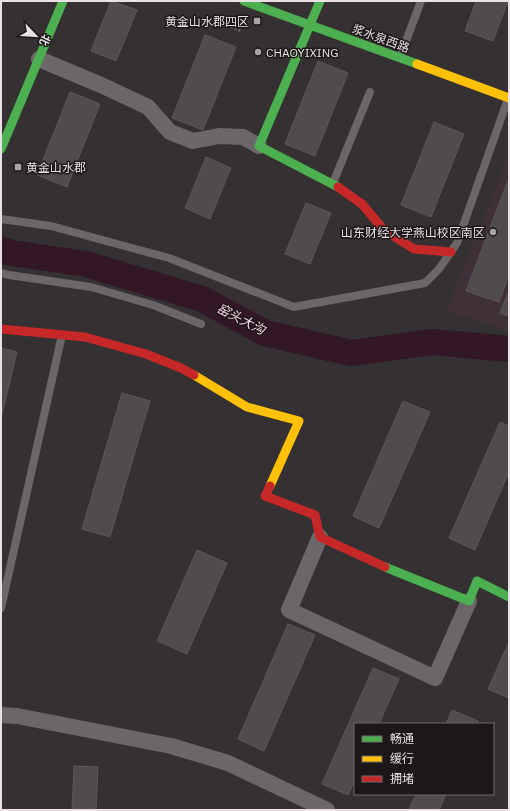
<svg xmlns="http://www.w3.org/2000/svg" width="510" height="811" font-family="'IBM Plex Sans','Noto Sans SC',sans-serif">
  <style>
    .built { fill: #403038 }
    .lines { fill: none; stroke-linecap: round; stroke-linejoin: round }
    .river { stroke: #321726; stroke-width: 26 }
    .building { fill: #504b4d; stroke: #5c5759 }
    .path { stroke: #706c6e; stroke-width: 2.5; stroke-dasharray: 2 2; stroke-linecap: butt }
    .lane { stroke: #6b6769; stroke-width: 8 }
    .street { stroke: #6b6769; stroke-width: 16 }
    .fast { stroke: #4caf50; stroke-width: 9 }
    .slow { stroke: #ffc107; stroke-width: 9 }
    .jam { stroke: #c62828; stroke-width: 9 }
    .poi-dot { fill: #aaa3a6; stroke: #1c1719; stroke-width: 1.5 }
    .labels { text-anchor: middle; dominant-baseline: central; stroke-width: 3; stroke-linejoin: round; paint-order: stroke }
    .poi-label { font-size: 12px; fill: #e9e1e5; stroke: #1c1719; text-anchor: end }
    .street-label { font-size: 12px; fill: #e9e1e5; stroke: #1c1719 }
    .water-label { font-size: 13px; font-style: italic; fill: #fcd5e7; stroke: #1c1719 }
  </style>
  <rect width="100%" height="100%" fill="#353032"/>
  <path class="built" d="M509,154v177l-63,-20z"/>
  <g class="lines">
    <path class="river" d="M1,250l11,3 74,11 116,35 63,34 86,20 82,-11 76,7"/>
  </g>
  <path class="building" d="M111,1l26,9 -21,51 -25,-10z
    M476,1h32l-15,40 -28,-10z
    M205,35l31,12 -33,83 -31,-12z
    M318,61l30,12 -33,83 -30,-12z
    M70,92l30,12 -33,83 -30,-12z
    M434,122l30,12 -33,83 -30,-12z
    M206,157l25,11 -21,51 -25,-11z
    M509,178v97l-10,27 -33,-11z
    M306,203l25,10 -21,51 -25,-10z
    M509,291v25l-9,-3z
    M1,348l16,4 -16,66z
    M122,393l28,8 -40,136 -28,-8z
    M403,401l27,11 -51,116 -26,-12z
    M500,422l9,4v46l-34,78 -26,-12z
    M197,550l30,13 -40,91 -30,-13z
    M288,624l27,11 -51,116 -26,-12z
    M509,642v56l-21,-9z
    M373,668l26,11 -20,45h-24v56l-7,15 -26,-11z
    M452,710l26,11 -1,3h-31z
    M74,766l24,1 -2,43h-24z
    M416,794h30l-7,16h-30z"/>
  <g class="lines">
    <path class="path" d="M216,21l25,10"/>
    <path class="lane" d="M400,57l21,-56
      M333,183l37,-91
      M1,219l50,7 118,32 125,49 131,-24 14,-14 18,-26 51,-144
      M1,273l8,2 82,12 62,18 48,19
      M1,608l61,-273"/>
    <path class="street" d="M39,59l62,26 47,22 22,25 23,9 26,-5 24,1 16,9
      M320,537l-31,73 146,68 34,-77
      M1,715l16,1 154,30 57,17 99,47"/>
    <path class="fast" d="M244,1l173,63
      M320,1l-61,145 79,41
      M1,149l62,-148
      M385,567l84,34 8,-20 32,16"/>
    <path class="slow" d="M417,64l92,34
      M194,375l53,32 52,14 -29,65"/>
    <path class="jam" d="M338,187l24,17 22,26 30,19 37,3
      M1,329l84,8 61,17 35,14 13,7
      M270,486l-5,10 50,19 5,22 65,30"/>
  </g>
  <g class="poi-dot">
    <rect x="253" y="17" width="8" height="8" rx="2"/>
    <circle cx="258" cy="52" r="4"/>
    <rect x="14" y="163" width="8" height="8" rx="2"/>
    <circle cx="493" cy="232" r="4"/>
  </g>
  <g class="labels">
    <g class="poi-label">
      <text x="249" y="21">黄金山水郡四区</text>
      <text x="266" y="52" text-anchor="start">CHAOYIXING</text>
      <text x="26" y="167" text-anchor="start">黄金山水郡</text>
      <text x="485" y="232">山东财经大学燕山校区南区</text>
    </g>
    <g class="street-label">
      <text transform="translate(381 38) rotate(20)">浆水泉西路</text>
    </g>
    <g class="water-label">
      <text transform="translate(241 319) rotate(27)">窑头大沟</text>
    </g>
  </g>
  <rect width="510" height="811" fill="none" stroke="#e9e1e5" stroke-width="4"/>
  <rect x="354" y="723" width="140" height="72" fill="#1c1719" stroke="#6e686b"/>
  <rect x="362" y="736" width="20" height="6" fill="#4caf50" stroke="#6e686b"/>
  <text x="390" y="743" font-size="12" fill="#e9e1e5">畅通</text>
  <rect x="362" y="756" width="20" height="6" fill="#ffc107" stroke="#6e686b"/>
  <text x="390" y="763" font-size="12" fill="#e9e1e5">缓行</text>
  <rect x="362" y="776" width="20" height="6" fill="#c62828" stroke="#6e686b"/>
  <text x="390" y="783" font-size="12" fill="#e9e1e5">拥堵</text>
  <g transform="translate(36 36) rotate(115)" stroke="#1c1719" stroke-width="3" paint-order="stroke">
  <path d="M0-3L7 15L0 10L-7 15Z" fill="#e9e1e5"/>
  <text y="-6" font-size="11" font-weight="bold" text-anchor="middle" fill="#e9e1e5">北</text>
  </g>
</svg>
